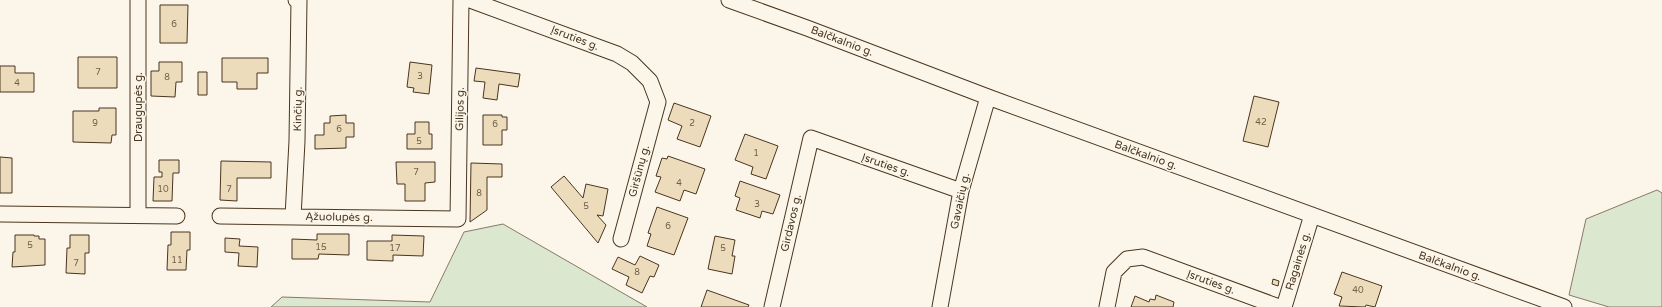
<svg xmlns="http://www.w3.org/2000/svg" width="1662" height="307" font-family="'Varela Round',sans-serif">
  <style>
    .green { fill: #dce7d0; stroke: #887966 }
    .building { fill: #ecdcbc; stroke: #4a3520 }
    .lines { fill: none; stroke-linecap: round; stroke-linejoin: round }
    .minor-casing { stroke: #4a3520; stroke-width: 17 }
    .minor { stroke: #fbf6e9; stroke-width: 15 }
    .labels { text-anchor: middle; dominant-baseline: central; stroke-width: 3; stroke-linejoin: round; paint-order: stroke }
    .number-label { font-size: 9px; fill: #725f47 }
    .street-label { font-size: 11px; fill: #4a3520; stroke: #fbf6e9 }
  </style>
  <rect width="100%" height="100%" fill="#fbf6e9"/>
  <path class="green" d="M1657,190l5,3v114h-53l-40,-12 17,-76z
    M503,224l144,83h-376l11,-10 148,5 34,-70z"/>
  <path class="building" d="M160,5h28l-1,38h-27z
    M78,57h39v31h-39z
    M222,58h46v15h-11v16h-20v-7h-15z
    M159,62h23v20h-6l-1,15 -24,-1v-25h8z
    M410,62l22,3 -3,29 -16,-2 1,-4 -7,-1z
    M0,66h15v7h19v19h-34z
    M476,68l44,6 -2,13 -19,-3 -2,16 -14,-2 2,-16 -11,-1z
    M198,72h9v23h-9z
    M1254,96l25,6 -11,45 -25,-6z
    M674,103l37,13 -11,31 -23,-8 5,-13 -14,-6z
    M99,108h17v27h-4l-1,8 -38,-1v-31h26z
    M346,115v8h8v14h-8v11l-31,1v-14h9v-12h6v-7z
    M483,115h19v2h5v13h-5v15h-19z
    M415,122h14v12h3v15h-25v-15h8z
    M745,134l33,12 -12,33 -15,-5 2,-7 -18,-7z
    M668,156l37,13 -9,25 -12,-4 -4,11 -25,-9 6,-15 -5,-1 6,-18 5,1z
    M0,157l12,1v35h-12z
    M159,160h20v13h-6l-1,28h-19l1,-24h8v-5h-3z
    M221,161l50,1v16h-34v23l-17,-1z
    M396,162h39v20l-10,1v18h-20v-17h-8z
    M471,163l31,1v13h-15v33l-17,12z
    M564,176l19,22 3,-14 22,5 -5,27 -6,-1 9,10 -8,18 -47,-56z
    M740,181l40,14 -7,19 -11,-3 -2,7 -24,-8 4,-12 -5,-2z
    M657,207l31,11 -14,37 -27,-9 4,-12 -3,-1z
    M171,232h19v18h-3l-1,20h-19l1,-25h3z
    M317,234h32v21l-30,-1 -1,5h-26v-20l25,1z
    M15,235h19v1h5v3h6v26l-33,2 1,-15h2z
    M70,235h19v18h-4v21l-19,-1 1,-25h3z
    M392,235l32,1 -1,20 -30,-1v6l-26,-1v-19h25z
    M715,236l20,4 -3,16h3l-3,18 -24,-5z
    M225,238l15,1 -1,7 19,1 -1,20 -19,-1 1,-13 -14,-1z
    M640,256l19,9 -5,12 -4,-1 -8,17 -16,-8 3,-8 -17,-8 6,-12 17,8z
    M1342,272l40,14 -7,21 -9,-2 -1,2 -26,-1 3,-9 -8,-3z
    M1273,279l6,2 -1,5 -6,-2z
    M707,290l42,15 -1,2h-47z
    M1156,295l18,7 -1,5h-42l4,-11 14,6 1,-3 5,1z"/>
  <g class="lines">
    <g class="minor-casing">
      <path id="minor" d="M470,0l147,54 15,9 18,18 8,21 -37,137
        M729,0l78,28 181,69 576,210
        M0,214l177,2
        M138,215v-215
        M220,216l238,3 3,-219
        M293,217l4,-76 2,-141h-3
        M772,307l39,-169 150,53
        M940,307l21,-116 27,-94
        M1107,307l7,-35 13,-13 16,-2 136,50
        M1284,307l28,-92"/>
    </g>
    <use href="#minor" class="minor"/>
  </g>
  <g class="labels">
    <g class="number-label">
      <text x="174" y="24">6</text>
      <text x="98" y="72">7</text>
      <text x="420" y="76">3</text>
      <text x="167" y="77">8</text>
      <text x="17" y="83">4</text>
      <text x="1261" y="122">42</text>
      <text x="95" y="123">9</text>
      <text x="692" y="123">2</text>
      <text x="495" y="124">6</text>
      <text x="339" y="129">6</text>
      <text x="419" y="141">5</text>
      <text x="756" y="153">1</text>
      <text x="416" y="172">7</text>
      <text x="679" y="183">4</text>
      <text x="163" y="189">10</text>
      <text x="229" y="189">7</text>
      <text x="479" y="193">8</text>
      <text x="757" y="204">3</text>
      <text x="586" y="206">5</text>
      <text x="668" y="226">6</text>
      <text x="30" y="245">5</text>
      <text x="321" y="247">15</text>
      <text x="395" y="248">17</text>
      <text x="723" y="248">5</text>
      <text x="177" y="260">11</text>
      <text x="76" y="263">7</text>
      <text x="637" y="272">8</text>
      <text x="1358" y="290">40</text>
    </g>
    <g class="street-label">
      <text transform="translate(575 38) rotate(21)">Įsruties g.</text>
      <text transform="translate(842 41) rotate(21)">Balčkalnio g.</text>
      <text transform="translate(138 107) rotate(-90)">Draugupės g.</text>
      <text transform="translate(298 109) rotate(-89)">Kinčių g.</text>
      <text transform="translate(460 109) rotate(-89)">Gilijos g.</text>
      <text transform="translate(1146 155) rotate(20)">Balčkalnio g.</text>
      <text transform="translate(886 165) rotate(19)">Įsruties g.</text>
      <text transform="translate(639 171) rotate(-75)">Giršūnų g.</text>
      <text transform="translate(960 201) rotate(-78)">Gavaičių g.</text>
      <text transform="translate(339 217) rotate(1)">Ąžuolupės g.</text>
      <text transform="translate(791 223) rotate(-77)">Girdavos g.</text>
      <text transform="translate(1298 261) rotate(-73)">Ragainės g.</text>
      <text transform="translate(1450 266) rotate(20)">Balčkalnio g.</text>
      <text transform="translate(1211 282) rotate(20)">Įsruties g.</text>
    </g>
  </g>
</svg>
